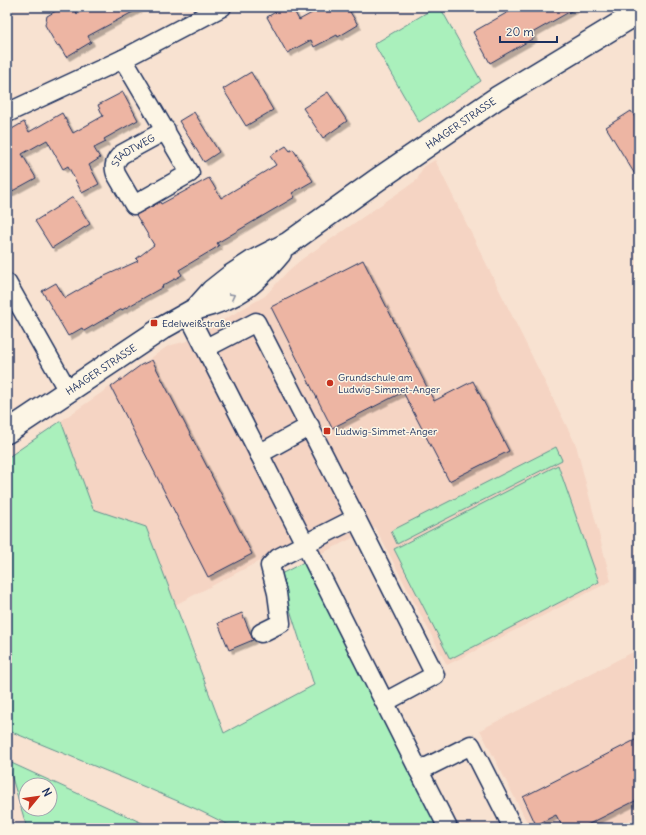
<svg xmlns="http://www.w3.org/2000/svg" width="646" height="835" font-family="Delius,sans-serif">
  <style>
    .built { fill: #f5d4c3 }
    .green { fill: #aaf0bc; stroke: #62908d; fill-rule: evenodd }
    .building { fill: #edb5a3; stroke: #1b2f5e; filter: url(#shadow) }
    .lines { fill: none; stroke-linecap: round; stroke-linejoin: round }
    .street-casing { stroke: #1b2f5e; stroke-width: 21 }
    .secondary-casing { stroke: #1b2f5e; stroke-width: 25 }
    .street { stroke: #fcf5e5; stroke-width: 18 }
    .secondary { stroke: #fcf5e5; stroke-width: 22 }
    .oneway { stroke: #8c92a2 }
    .poi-dot { fill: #c8321e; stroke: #fcf5e5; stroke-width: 1.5 }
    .labels { text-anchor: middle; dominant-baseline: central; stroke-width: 3; stroke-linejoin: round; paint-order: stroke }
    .street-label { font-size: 10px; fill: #1b2f5e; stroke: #fcf5e5 }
    .poi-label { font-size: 10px; fill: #1b2f5e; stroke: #fcf5e5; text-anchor: start }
  </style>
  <defs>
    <filter id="shadow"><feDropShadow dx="3.5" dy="3.5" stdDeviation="0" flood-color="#0004"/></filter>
  </defs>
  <rect width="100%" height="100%" fill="#f8e2d1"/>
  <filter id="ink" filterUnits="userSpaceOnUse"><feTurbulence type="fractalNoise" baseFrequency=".025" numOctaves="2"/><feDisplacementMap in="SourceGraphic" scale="8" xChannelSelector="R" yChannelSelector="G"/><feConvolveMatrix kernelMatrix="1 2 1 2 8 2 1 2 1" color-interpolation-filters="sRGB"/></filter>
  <g filter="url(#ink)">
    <path class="built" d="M435,160l141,285 35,136 -164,84 -72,-138 -69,34 -10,-19 -173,90 -62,-211 107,-75 19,-5 78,-45 23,-25 14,-12 115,-79 6,-13z
      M639,649v166l-24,13h-85l-50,-98z"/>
    <path class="green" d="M436,7h4l41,74 -62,41 -45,-78z
      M61,421l32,88 53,18 78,206 90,-48 -35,-110 27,-14 133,267h-204l-39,-19 -51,-22 -138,-57v-272z
      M556,447l6,13 -165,84 -6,-13z
      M558,465l41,117 -149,77 -56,-110z
      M7,761l146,67h-126zM26,785h24v24h-24z"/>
    <path class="building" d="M63,7h11l3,7 13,-7h52l-54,29 3,6 -25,15 -7,-12 -2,1 -12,-21 2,-9z
      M284,7h8l7,13 24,-13h24l11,18 -20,12 -1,-2 -23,12 -3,-7 -24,13 -20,-36z
      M517,7h61l-46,26 2,5 -44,25 -17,-31z
      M251,72l22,38 -27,16 -23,-37z
      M123,92l15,28 -34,19 2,3 -12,6 6,10 -11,7 10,19 -17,9 -14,-27 -5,3 -16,-29 -25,14 14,24 -29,16v-69l3,5 14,-8 5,10 33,-19 11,20 30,-17 -5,-11z
      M328,92l19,29 -24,17 -20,-30z
      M631,111l8,12v58l-33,-54z
      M194,112l25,40 -15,10 -25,-41z
      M286,146l4,5 3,-2 20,32 -21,12 3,4 -78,46 2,3 -40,24 3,5 -20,11 1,1 -41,23v-1l-38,22 -2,-3 -14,8 -26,-45 14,-8 9,15 33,-19 40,-18 -2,-2 18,-14 -18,-30 24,-13 1,2 48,-26 12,20 55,-33 -6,-9z
      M73,197l17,27 -38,24 -17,-27z
      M363,260l71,141 39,-20 36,70 -60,30 -46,-89 -71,36 -61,-121z
      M152,360l100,194 -44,23 -97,-190 30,-22z
      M242,613l11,27 -24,10 -11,-27z
      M639,738v61l-58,29h-18l-7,-13 -20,10 -13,-28z"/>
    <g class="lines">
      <g class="street-casing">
        <g id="street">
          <path id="s1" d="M123,59l67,114 -56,32 -18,-31c-3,-8 -1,-14 6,-20l44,-24"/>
          <path d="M7,113l116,-54 99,-52"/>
          <path d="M7,283l61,108"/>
          <path d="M188,314l117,230 51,-26 -100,-196 -50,26"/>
          <path d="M259,454l51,-28"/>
          <path d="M356,518l79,157 -50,27"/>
          <path d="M261,633l20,-10 -4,-30 -7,-27 8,-8 27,-14 114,227"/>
          <path d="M448,828l-29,-57 52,-26 42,83"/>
        </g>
      </g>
      <g class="secondary-casing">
        <g id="secondary">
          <path d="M198,308c41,-11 56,-24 82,-55"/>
          <path id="s2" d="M7,432l157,-105 32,-18 16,-18 19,-15 23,-15 35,-18 88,-63 120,-82 142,-86"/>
        </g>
      </g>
      <use href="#street" class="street"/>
      <use href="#secondary" class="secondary"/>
    </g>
    <defs><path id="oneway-chevron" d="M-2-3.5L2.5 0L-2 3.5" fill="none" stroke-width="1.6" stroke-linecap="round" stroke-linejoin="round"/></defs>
    <use class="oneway" href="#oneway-chevron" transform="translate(232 296) rotate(-28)"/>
  </g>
  <g class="poi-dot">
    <rect x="150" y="319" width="8" height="8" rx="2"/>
    <circle cx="330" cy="383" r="4"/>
    <rect x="323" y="427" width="8" height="8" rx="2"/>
  </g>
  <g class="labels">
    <g class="street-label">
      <text stroke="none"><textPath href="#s2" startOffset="550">HAAGER STRASSE</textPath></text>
      <text stroke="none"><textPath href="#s1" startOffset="266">STADTWEG</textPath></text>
      <text stroke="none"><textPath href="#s2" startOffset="113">HAAGER STRASSE</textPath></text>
    </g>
    <g class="poi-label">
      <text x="162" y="323">Edelweißstraße</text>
      <text x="338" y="377">Grundschule am<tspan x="338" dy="12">Ludwig-Simmet-Anger</tspan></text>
      <text x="335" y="431">Ludwig-Simmet-Anger</text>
    </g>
  </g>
  <rect width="646" height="835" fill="none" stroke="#fcf5e5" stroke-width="24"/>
  <rect x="12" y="12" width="622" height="811" fill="none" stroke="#1b2f5e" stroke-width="1.5" filter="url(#ink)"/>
  <g transform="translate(38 797) rotate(61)"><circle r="19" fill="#fcf5e5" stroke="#a2a6af"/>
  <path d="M0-3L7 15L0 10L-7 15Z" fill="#c8321e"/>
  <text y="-6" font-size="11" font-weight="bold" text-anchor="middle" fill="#1b2f5e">N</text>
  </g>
  <path d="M500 36v6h57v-6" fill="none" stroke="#1b2f5e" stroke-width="2"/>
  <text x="506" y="36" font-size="12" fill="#1b2f5e" stroke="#fcf5e5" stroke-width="3" paint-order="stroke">20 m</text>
</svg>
